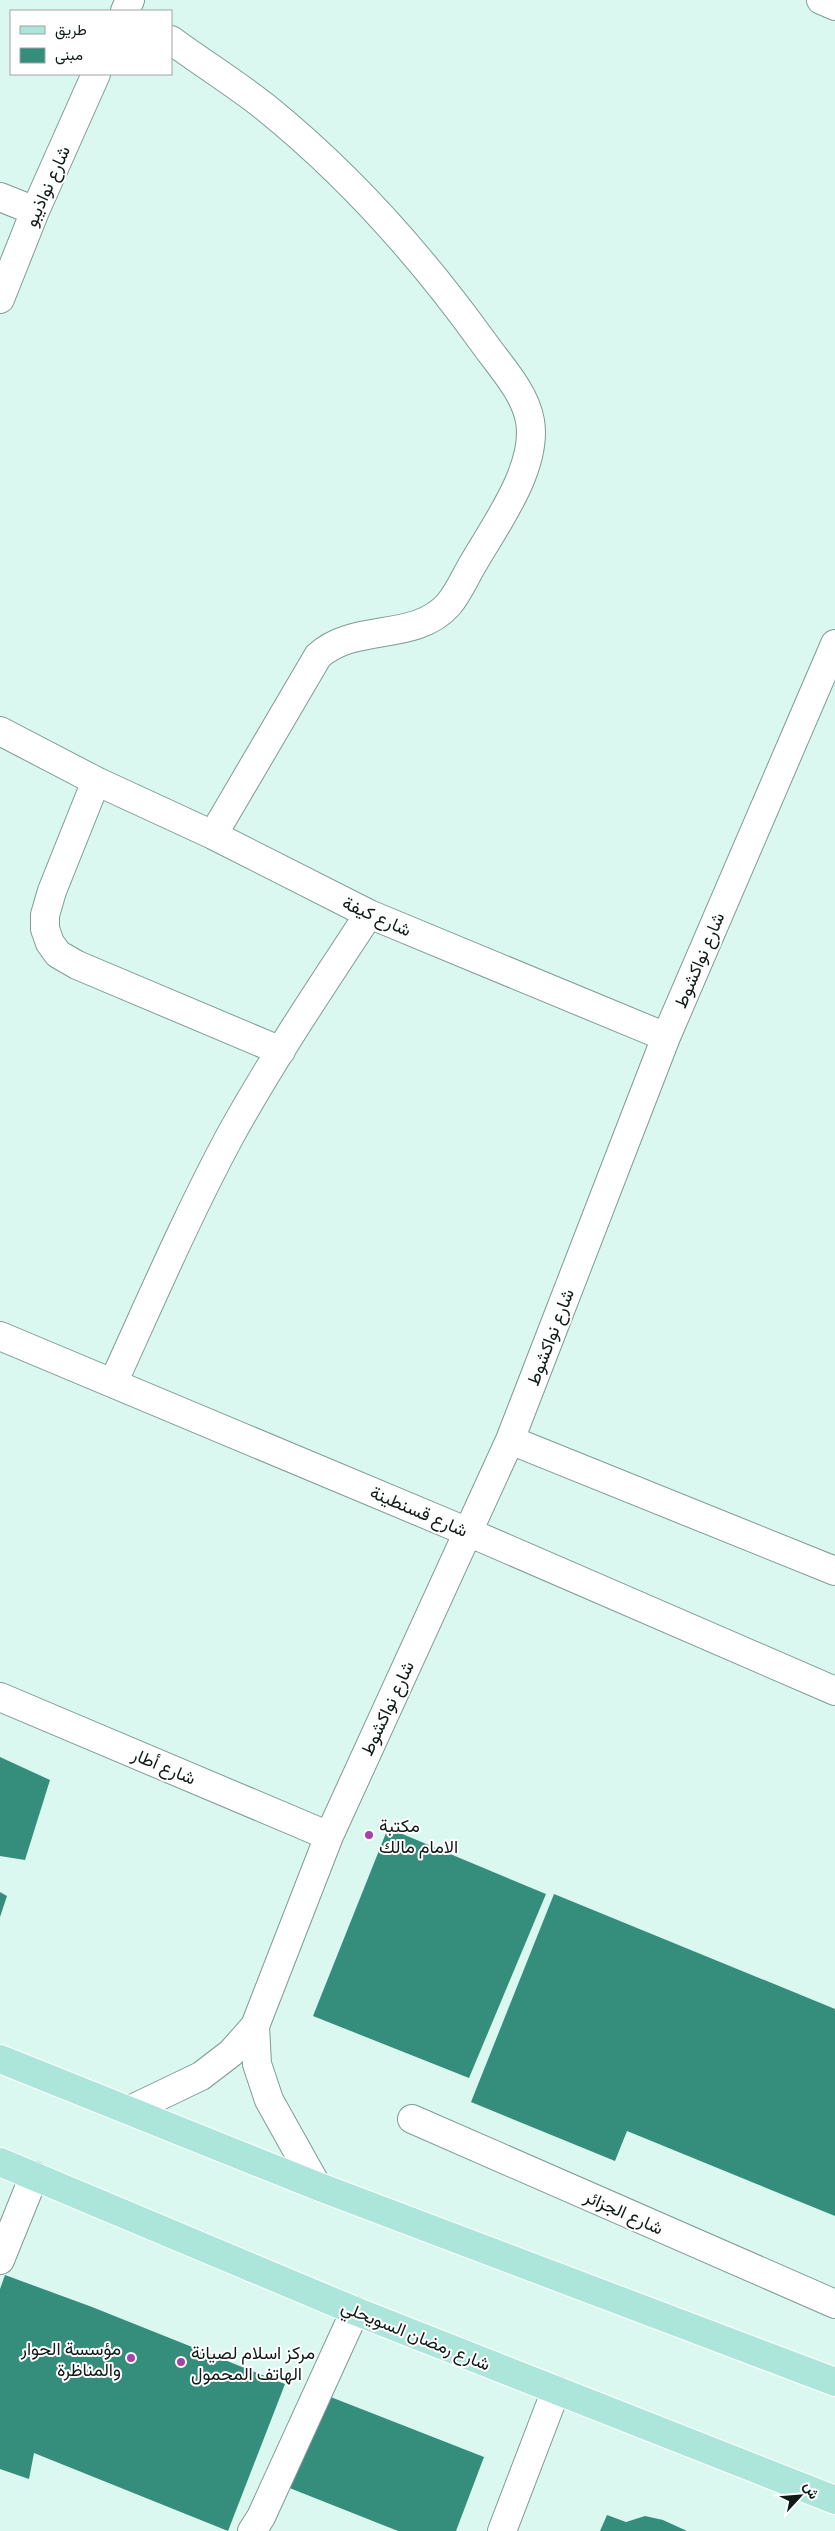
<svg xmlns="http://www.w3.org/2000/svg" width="835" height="2531" font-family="'Titillium Web',Vazirmatn,sans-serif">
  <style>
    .building { fill: #358d7c }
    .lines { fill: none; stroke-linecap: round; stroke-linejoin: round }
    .minor-casing { stroke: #7f9b94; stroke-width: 30 }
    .major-casing { stroke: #fff; stroke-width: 30 }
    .minor { stroke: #fff; stroke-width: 28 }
    .major { stroke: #ace6da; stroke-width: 28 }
    .poi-dot { fill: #a742a6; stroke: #fff; stroke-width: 2 }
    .labels { text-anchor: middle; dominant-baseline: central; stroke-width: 4; stroke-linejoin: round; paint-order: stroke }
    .street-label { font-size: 18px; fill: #101b18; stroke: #fff }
    .poi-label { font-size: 18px; fill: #101b18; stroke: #fff; text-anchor: start }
  </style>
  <rect width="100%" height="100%" fill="#daf8f0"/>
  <path class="building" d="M0,1757l50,23 -25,80 -25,-4z
    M388,1828l158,66 -77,184 -156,-62z
    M0,1892l7,4 -7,21z
    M554,1894l281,115v207l-208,-85 -12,30 -144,-59z
    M5,2275l87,32 193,77 -57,147 -194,-78 -5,26 -29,-10v-180z
    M323,2394l161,63 -28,74h-58l-111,-44z
    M607,2515l19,7 19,-6 18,4 24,11h-87z"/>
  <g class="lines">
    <g class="minor-casing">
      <path id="minor" d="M821,0l14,6
        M125,11l5,-11
        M171,40c31,23 64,43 94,67 83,67 156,149 218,235 17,24 42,50 47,79 8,46 -34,103 -56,141 -8,13 -15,30 -25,42 -34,39 -94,18 -131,52l-105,179
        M0,197l35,14
        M0,299l35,-88 61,-137
        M0,731l96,50 117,54 156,79 297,123
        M96,781l-44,110 -7,24v14l5,14 8,11 19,11 204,86
        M0,1336l468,196 367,159
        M113,1383c38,-83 74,-167 117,-247 42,-76 91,-149 139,-222
        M510,1440l325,131
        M0,1697l329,139
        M255,2026l2,38 12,36 48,86
        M130,2110l71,-34 30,-23 24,-27 74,-190 181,-396 156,-403 169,-393
        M412,2119l423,185
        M0,2260l34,-84
        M252,2531l9,-14 94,-206
        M502,2531l54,-141"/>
    </g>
    <g class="major-casing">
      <path id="major" d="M0,2059l317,127 518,196
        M0,2162l355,149 480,189"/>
    </g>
    <use href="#minor" class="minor"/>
    <use href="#major" class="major"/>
  </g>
  <g class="poi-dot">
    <circle cx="369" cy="1835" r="5"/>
    <circle cx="131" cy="2358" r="5"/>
    <circle cx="181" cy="2362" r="5"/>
  </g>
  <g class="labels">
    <g class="street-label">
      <text transform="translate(47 186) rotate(-66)">شارع نواذيبو</text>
      <text transform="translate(377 916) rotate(24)">شارع كيفة</text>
      <text transform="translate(699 960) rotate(-67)">شارع نواكشوط</text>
      <text transform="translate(550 1337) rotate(-69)">شارع نواكشوط</text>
      <text transform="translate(419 1511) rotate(23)">شارع قسنطينة</text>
      <text transform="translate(387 1708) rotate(-65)">شارع نواكشوط</text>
      <text transform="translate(164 1766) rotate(23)">شارع أطار</text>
      <text transform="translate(624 2212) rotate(24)">شارع الجزائر</text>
      <text transform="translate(416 2335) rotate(22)">شارع رمضان السويحلي</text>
    </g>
    <g class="poi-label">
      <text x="379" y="1825">مكتبة<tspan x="379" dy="21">الامام مالك</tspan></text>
      <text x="121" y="2348" text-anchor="end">مؤسسة الحوار<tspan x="121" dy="21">والمناظرة</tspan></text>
      <text x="191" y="2352">مركز اسلام لصيانة<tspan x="191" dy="21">الهاتف المحمول</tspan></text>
    </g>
  </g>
  <rect x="10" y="10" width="162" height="65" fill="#ffffff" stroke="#9fa4a3"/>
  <rect x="20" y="26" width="25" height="8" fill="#ace6da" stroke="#9fa4a3"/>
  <text x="55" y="35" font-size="15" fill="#101b18">طريق</text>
  <rect x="20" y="48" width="25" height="15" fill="#358d7c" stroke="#9fa4a3"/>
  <text x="55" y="60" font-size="15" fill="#101b18">مبنى</text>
  <g transform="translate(800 2496) rotate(64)" stroke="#ffffff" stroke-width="4" paint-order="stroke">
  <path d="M0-4L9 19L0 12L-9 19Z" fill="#101b18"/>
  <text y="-8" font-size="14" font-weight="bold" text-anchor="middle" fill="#101b18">ش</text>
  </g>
</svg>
